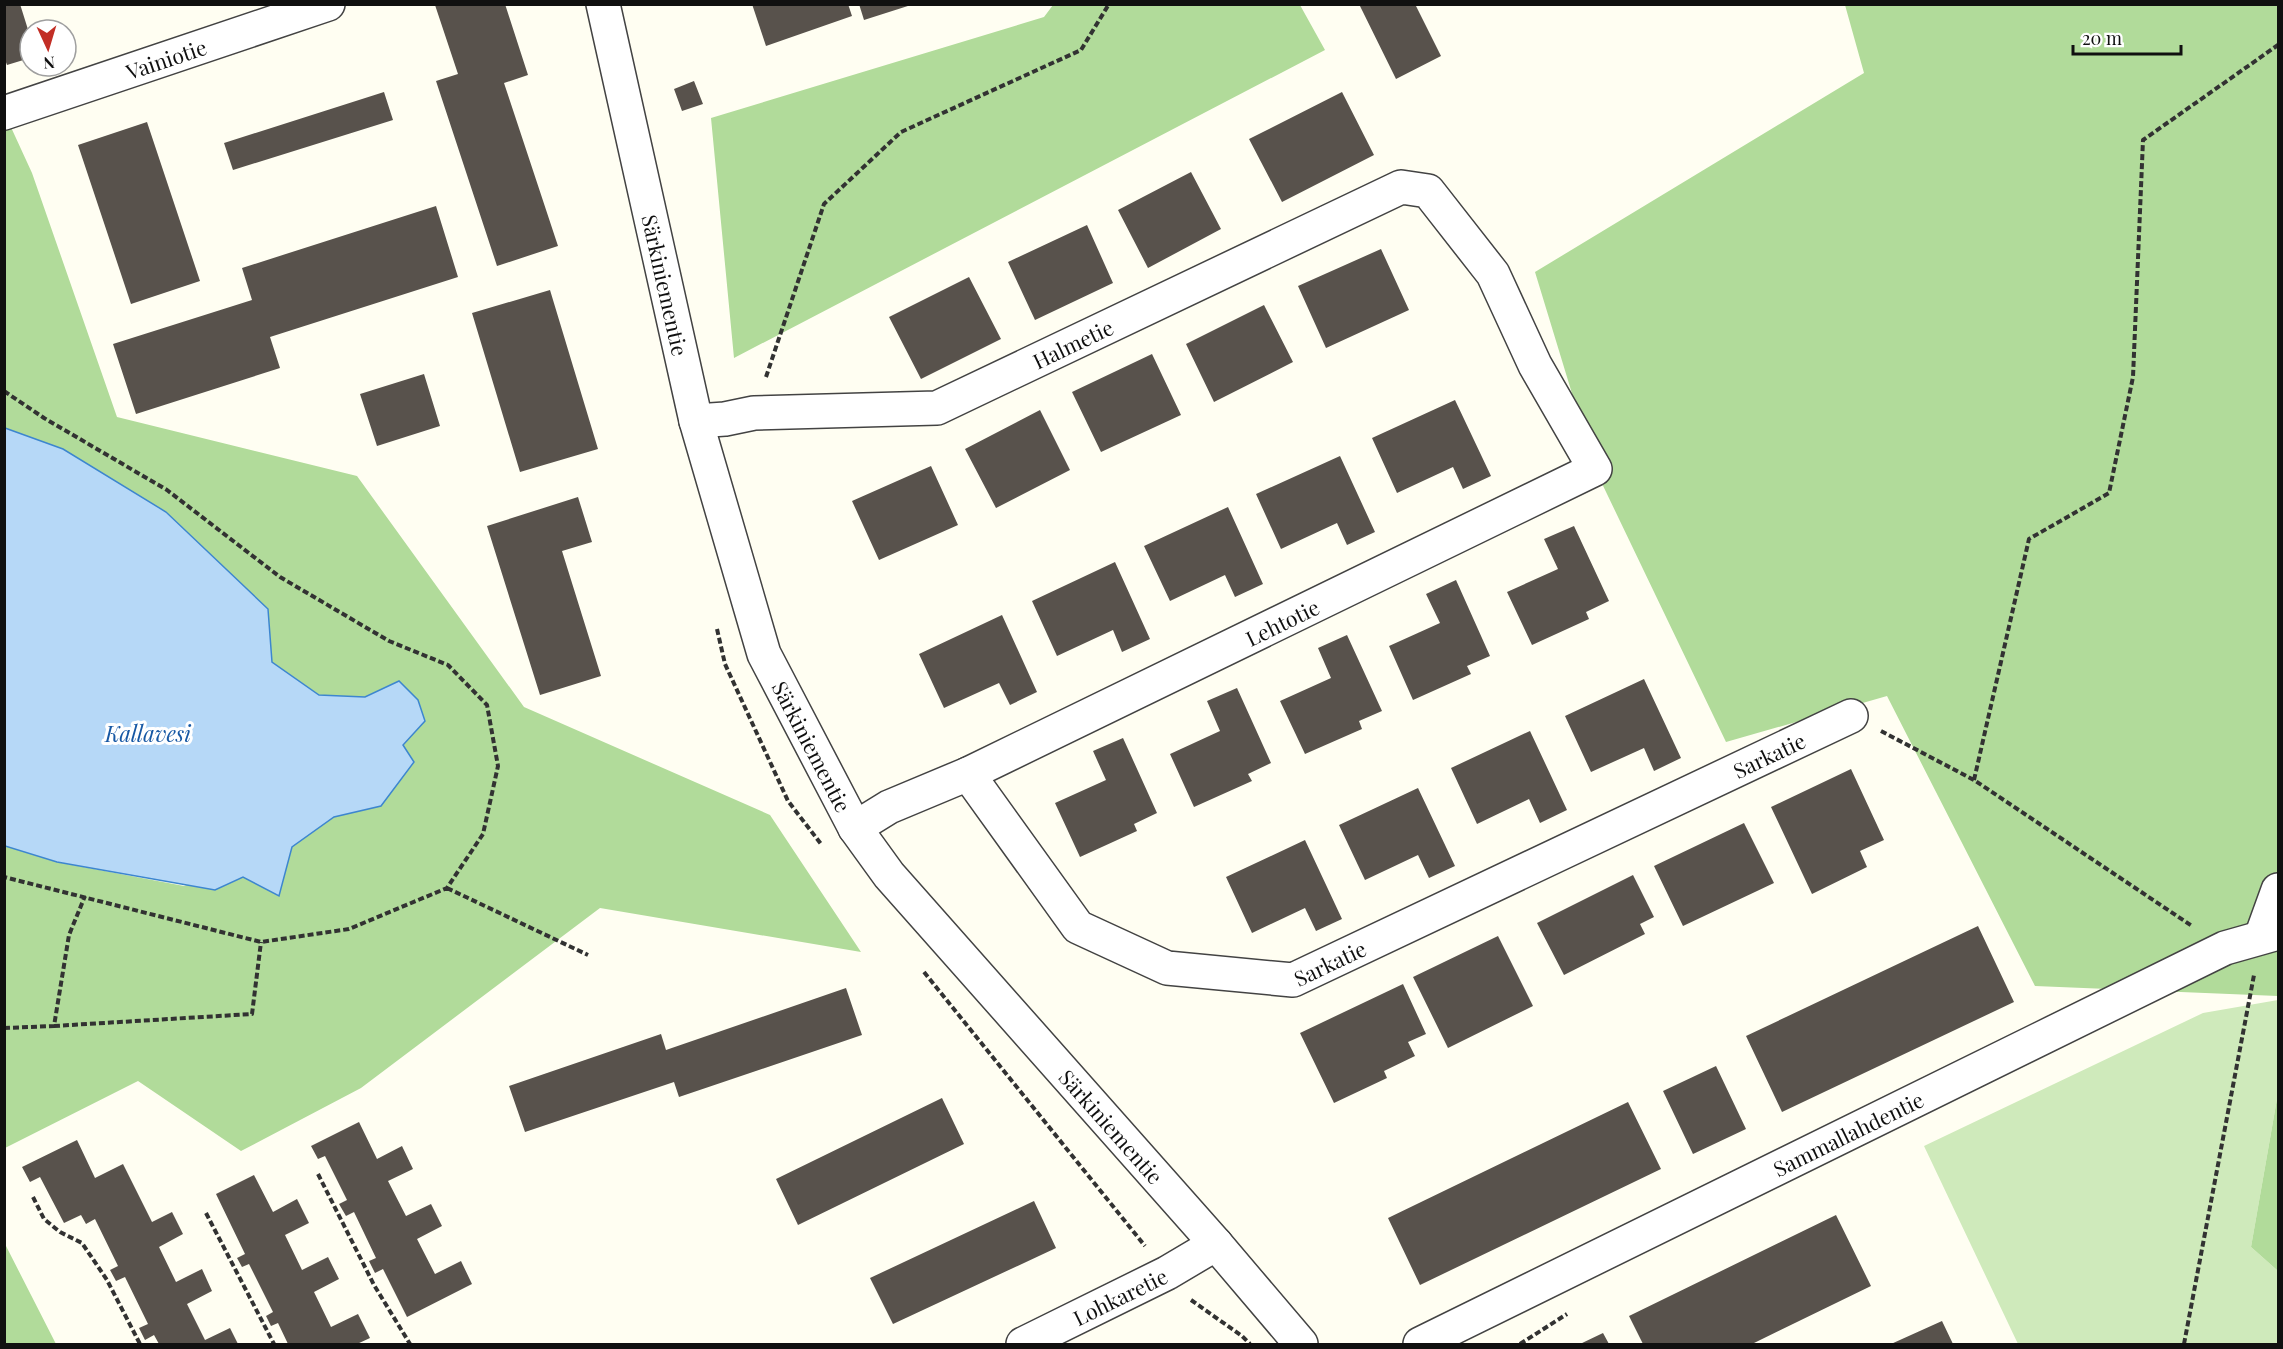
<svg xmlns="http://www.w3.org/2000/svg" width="2283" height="1349" font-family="'Playfair Display',serif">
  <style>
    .green { fill: #cfeabb }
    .forest { fill: #b1db9a }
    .water { fill: #b6d8f7; stroke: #3d86cf; stroke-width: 1.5 }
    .building { fill: #58524c }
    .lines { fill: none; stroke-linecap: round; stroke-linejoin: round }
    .minor-casing { stroke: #434343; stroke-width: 36 }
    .path { stroke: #323232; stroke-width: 4; stroke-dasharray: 6 3; stroke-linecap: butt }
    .minor { stroke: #fff; stroke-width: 33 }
    .labels { text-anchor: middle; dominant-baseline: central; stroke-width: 6; stroke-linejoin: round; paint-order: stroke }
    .street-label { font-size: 21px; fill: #101010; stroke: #fff }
    .water-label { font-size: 22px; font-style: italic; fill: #1758a4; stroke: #fff }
  </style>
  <rect width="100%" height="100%" fill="#fffef2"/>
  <path class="green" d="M2278,1000v93l-27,154 27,24v73h-260l-94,-198 279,-133z"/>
  <path class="forest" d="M1053,5h247l25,45 -591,308 -23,-240 333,-101z
    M1845,5h433v991l-243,-10 -148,-290 -161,46 -131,-273 -60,-197 329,-199z
    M4,112l28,61 85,244 240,59 167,231 246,108 91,137 -261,-44 -239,180 -120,63 -103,-70 -133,67v-302l52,16 127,24 108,-39 42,-30 47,-11 22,-61 -3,-64 -35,16 -46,-2 -47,-33 -4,-53 -263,-181z
    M2278,1093v178l-27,-24z
    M5,1244l51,100h-51z"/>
  <path class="water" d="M5,428l58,21 103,63 102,97 4,53 47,33 46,2 34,-16 19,19 7,21 -22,24 11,17 -33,44 -47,11 -42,30 -13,49 -36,-19 -28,13 -158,-28 -52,-16z"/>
  <path class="building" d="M4,4h16l10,32v22l-23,7 -3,-8z
    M505,4l23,71 -24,8 54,163 -61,20 -61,-185 22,-7 -23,-69z
    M752,4h96l4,12 -86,30z
    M859,4h52v1l-47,15z
    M1359,4h56l26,52 -45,23z
    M694,81l9,23 -21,7 -8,-22z
    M384,92l9,28 -160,50 -9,-27z
    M1342,92l32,63 -92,47 -33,-63z
    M147,122l53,159 -69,23 -53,-159z
    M1191,172l30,57 -73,39 -30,-58z
    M436,206l22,71 -188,60 10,31 -144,46 -23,-70 139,-44 -10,-32z
    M1087,225l26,58 -78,37 -27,-58z
    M1381,249l28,61 -83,38 -28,-62z
    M969,277l32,62 -80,40 -32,-62z
    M550,290l48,159 -78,23 -48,-159z
    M1264,305l29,57 -79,40 -28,-58z
    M1152,354l29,61 -80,37 -29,-60z
    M424,374l16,52 -63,20 -17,-52z
    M1455,400l36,76 -28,13 -10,-22 -56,26 -25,-55z
    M1040,410l30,60 -74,38 -31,-59z
    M1340,456l35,76 -28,13 -10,-22 -56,26 -25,-55z
    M931,466l27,59 -79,35 -27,-59z
    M578,497l14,45 -30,9 39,125 -61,19 -53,-169z
    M1228,507l35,77 -28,13 -10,-22 -55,26 -26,-55z
    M1574,526l35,75 -23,11 3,7 -57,26 -25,-53 51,-23 -14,-30z
    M1115,562l35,77 -28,13 -9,-22 -56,26 -25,-55z
    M1456,580l34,76 -23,10 4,8 -58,26 -24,-54 51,-23 -14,-29z
    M1002,615l35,77 -27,13 -11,-22 -55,25 -25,-54z
    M1347,635l35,76 -23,10 3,8 -57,25 -25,-53 51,-23 -13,-30z
    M1644,679l37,79 -27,13 -10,-23 -53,24 -26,-56z
    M1237,688l34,75 -23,11 4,7 -58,26 -24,-53 50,-23 -13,-30z
    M1530,731l37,79 -27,13 -11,-24 -52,25 -26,-56z
    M1123,738l34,75 -23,11 3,7 -57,26 -25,-54 51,-23 -13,-29z
    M1851,769l33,71 -24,11 7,16 -55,27 -41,-87z
    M1418,788l37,78 -26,12 -11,-23 -53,25 -26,-55z
    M1744,823l30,60 -91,43 -29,-60z
    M1305,840l37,79 -26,12 -11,-23 -53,25 -26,-56z
    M1633,875l21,42 -14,7 5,10 -81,41 -27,-52z
    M1978,926l36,76 -232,110 -36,-76z
    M1498,936l35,70 -85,42 -35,-71z
    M1403,984l23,50 -18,8 7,14 -31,15 3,7 -53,25 -34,-70z
    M846,988l16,47 -183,62 -5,-15 -149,50 -16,-46 152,-52 5,16z
    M1716,1066l30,63 -53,25 -30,-63z
    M942,1098l22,46 -166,81 -22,-46z
    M1628,1102l33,67 -241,116 -32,-67z
    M359,1122l18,37 25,-13 11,23 -25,12 18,35 25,-12 11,22 -25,13 18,35 26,-13 11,23 -65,33 -24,-48 -8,4 -6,-12 7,-3 -22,-46 -8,4 -7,-12 8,-4 -22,-44 -7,3 -7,-13z
    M77,1140l18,38 28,-14 29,58 20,-10 11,22 -24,13 17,35 26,-13 10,22 -25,13 18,36 25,-12 8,16h-79l-5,-9 -9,5 -6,-12 9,-4 -23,-47 -9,4 -6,-11 8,-4 -23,-47 -9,5 -5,-9 -17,8 -24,-46 -10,5 -8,-15z
    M254,1175l19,37 24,-13 12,24 -24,12 17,35 26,-13 11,22 -25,13 17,35 27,-13 12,24 -13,6h-69l-10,-21 -7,3 -5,-10 7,-4 -24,-48 -7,3 -5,-9 8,-4 -29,-60z
    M1034,1201l22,47 -163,76 -23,-46z
    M1836,1215l35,71 -119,58h-109l-14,-28z
    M1942,1321l11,23h-62z
    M1603,1333l6,11h-29z"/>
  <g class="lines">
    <g class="minor-casing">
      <g id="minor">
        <path id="s1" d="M603,4l93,417 68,233 91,174 34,47 327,369 85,100"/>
        <path id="s2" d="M4,113l324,-109"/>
        <path id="s3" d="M696,421l29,-2 29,-6 183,-5 464,-221 27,4 65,83 42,91 60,104 -627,305"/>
        <path id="s4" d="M855,828l34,-21 79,-33 110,153 89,41 126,12 558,-264"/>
        <path d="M2261,937l17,-47"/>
        <path id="s5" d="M1023,1344l144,-71 49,-29"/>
        <path id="s6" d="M1420,1344l805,-396 53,-15"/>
      </g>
    </g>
    <path class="path" d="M766,377l58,-173 77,-72 180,-82 28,-46
      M4,391l40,27 123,72 113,87 109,64 59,24 39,40 11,61 -15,68 -36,54 -98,41 -88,13 -257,-65
      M717,629l8,35 63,137 33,43
      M1881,731l93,49 218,146
      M1974,780l55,-241 80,-46 24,-116 10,-237 135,-95
      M447,888l141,67
      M924,972l221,274
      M54,1026l198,-12 9,-72
      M4,1028l50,-2 15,-91 16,-39
      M318,1174l56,111 36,59
      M33,1197l11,22 16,13 22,11 25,37 33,64
      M206,1213l68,131
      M1191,1300l51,36 8,8
      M1520,1344l47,-30
      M2184,1344l70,-369"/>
    <use href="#minor" class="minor"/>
  </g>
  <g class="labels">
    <g class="street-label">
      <text stroke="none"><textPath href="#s2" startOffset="171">Vainiotie</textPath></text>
      <text stroke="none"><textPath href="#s1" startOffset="288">Särkiniementie</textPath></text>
      <text stroke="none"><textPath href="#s3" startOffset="392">Halmetie</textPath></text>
      <text transform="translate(1282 622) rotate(-26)">Lehtotie</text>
      <text stroke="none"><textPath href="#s1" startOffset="774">Särkiniementie</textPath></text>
      <text stroke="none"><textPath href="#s4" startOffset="1065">Sarkatie</textPath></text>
      <text stroke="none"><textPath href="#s4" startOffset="579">Sarkatie</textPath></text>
      <text stroke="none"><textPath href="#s1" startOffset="1260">Särkiniementie</textPath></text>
      <text stroke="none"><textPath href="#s6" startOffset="477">Sammallahdentie</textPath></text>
      <text stroke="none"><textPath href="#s5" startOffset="108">Lohkaretie</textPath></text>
    </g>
    <g class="water-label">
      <text x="148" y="733">Kallavesi</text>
    </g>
  </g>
  <rect width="2283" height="1349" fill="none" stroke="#101010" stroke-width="12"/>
  <g transform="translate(48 48) rotate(176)"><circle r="28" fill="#ffffff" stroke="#9f9f9f" stroke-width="1.5"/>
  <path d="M0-4.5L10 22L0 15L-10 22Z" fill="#c22e25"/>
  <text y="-9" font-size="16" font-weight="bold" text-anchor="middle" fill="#101010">N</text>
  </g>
  <path d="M2073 45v9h108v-9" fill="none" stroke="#101010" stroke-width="3"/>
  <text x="2082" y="45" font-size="18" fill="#101010" stroke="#ffffff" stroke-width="4.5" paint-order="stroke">20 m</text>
</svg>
